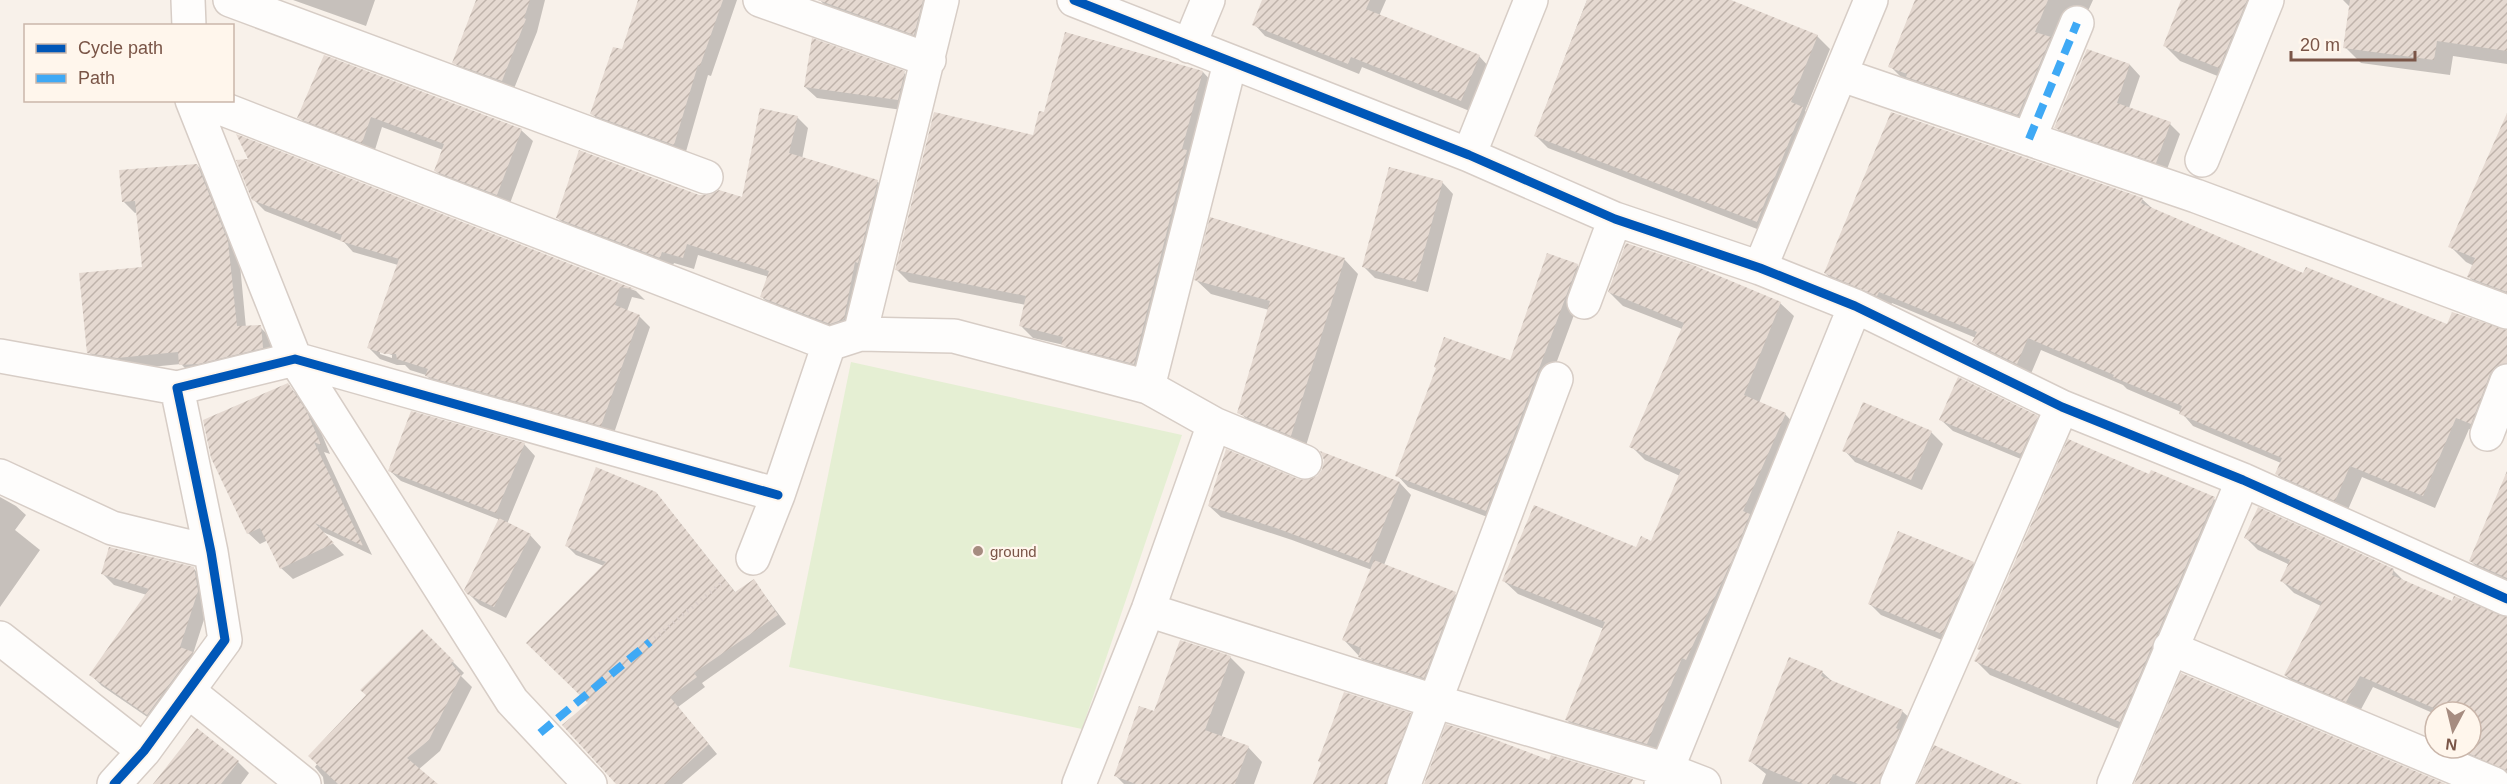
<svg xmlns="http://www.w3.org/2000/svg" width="2507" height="784" font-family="Helvetica,sans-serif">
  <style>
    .green { fill: #e5efd3 }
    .shadow { fill: #0003; fill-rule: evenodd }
    .building { fill: url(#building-hatch) }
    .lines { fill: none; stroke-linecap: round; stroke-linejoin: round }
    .minor-casing { stroke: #d7cdc6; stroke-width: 36 }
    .path { stroke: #dcd0cc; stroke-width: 4; stroke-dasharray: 1.5 4.5; stroke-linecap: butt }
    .minor { stroke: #fefdfc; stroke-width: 33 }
    .quiet { stroke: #3fa9f5; stroke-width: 8; stroke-dasharray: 15 8; stroke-linecap: butt }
    .cycleway-casing { stroke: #fff6ec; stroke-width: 13 }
    .cycleway { stroke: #0057b8; stroke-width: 9 }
    .poi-dot { fill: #a68c80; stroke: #fff6ec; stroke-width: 2 }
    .labels { text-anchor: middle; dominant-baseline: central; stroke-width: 4.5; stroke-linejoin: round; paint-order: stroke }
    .poi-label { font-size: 15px; fill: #7a5547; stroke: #fff6ec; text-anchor: start }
  </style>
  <defs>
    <pattern id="building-hatch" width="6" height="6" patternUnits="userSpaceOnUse" patternTransform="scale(1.5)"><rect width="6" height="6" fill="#e5d9d1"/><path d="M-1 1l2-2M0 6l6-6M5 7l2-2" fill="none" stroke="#bfb3ab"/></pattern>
  </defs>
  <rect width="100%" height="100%" fill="#f8f1ea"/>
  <path class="green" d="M851,362l331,73 -100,294 -293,-62z"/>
  <path class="shadow" d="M293,0h82l-9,26z
    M478,0h67l-8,32 -24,59 -48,-17 -11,-12z
    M640,0h97l-26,76 -3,-1 -23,80 -82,-31 -11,-10 31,-63z
    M820,0h119l-14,45 -94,-33z
    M1264,0h122l-7,16 100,40 11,12 -18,44 -110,-45 -3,7 -94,-38 -11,-12z
    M1587,0h140l90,36 13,13 -25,62 10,10 -45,113 -222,-86 -13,-13z
    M1916,0h177l-59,130 -129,-49 -15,-15z
    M2183,0h93l-41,83 -55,-22 -16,-16z
    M2343,0h164v64l-54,-8 -3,19 -89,-12 -16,-16 5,-40z
    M2087,51l43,14 10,11 -11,32 41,16 10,10 -14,38 -100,-34 -10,-11z
    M324,57l197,73 12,11 -24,65 -62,-24 -12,-12 8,-20 -61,-23 -8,26 -64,-24 -11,-12z
    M1203,72l12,13 -68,290 -72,-18 -11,-12 -31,-7 -12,-12 5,-21 -117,-23 -12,-12 137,-133 11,-24z
    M904,73l12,11 -7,27 -92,-13 -12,-11z
    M2507,116v185l-22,-8 -16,-16 5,-11 -8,-4 -16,-16z
    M797,117l11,11 -6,31 76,23 11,11 -47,142 -69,-27 -11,-11 7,-20 -71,-22 -4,14 -20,-6 -3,6 -102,-40 -11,-11 141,-22 44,3z
    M239,137l397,154 9,9 -13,-3 -5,14 12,5 11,11 -37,109 -175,-49 -12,-12 -16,-5 -5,-5h-8l-17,-6 -11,-11 29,-83 -45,-13 -9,-10 -79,-31 -12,-12 -3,-39zM380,351l12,4v3l-12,-4z
    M197,165l11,12 31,77 7,74h15l12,12 1,19 -82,16 -11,-11 -51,5 -30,-5 -11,-12 55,-84 -6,-56 -3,1 -12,-12z
    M1442,182l11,12 -25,98 -53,-14 -11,-11z
    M2142,199l11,10 151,66 144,51 59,12v41l-24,56 -14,-6 -34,79 -73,-31 -15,35 -58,-26 -13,-13 5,-10 -88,-37 -12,-14 -54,-23 -4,-4 -82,-35 -11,26 -43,-21 -13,-13 2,-4 -84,-35 -2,4 -52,-22 -13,-12z
    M1344,259l14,15 -53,175 -52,-24 -15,-14 31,-101 -58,-16 -15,-14z
    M1577,265l11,12 -90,244 -90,-34 -11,-12 114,-113z
    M1609,292l171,11 14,13 -35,87 26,11 13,14 -137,329 -81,-24 -13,-13 37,-91 -86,-35 -14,-13 133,-32 14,-6 29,-67 -35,-16 -14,-14 51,-117 -59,-23z
    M288,385l11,12 19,28 12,29 -6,-2 48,103 -51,-24 23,24 -51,24 -12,-11 -13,-28 -8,4 -12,-11z
    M2037,417l11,12 -15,35 -80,-33 -12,-11z
    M1931,432l12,12 -21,46 -67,-28 -11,-12z
    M524,444l11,12 -28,68 23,11 11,12 -35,71 -26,-13 -12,-12 32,-73 -99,-39 -12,-11z
    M1323,454l77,29 11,12 -27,70 71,29 16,16 -31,83 -65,-20 -31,-33 28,-70 -80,-30 -71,-23 -12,-11 109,-28 5,-8 2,-10z
    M2152,472l62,27 14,14 -94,222 -144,-60 -14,-14 5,-10z
    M2507,473v112l-24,-12 -12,-12z
    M656,493l80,100 18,-12 32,43 -84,59 3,4 -27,20 39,47 -35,30h-64l-28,-81 14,-137 -28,-11 -9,-9z
    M0,497l16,9 10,9 -11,15 25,20 -40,57z
    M2245,537l148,33 12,12 48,21 54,16v157l-62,-28h26v-36h-36v2l-62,-27 -14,26 -61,-26 -13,-12 36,-69 -27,-13 -12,-12 8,-16 -32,-15z
    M1973,563l11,11 -30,71 -73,-30 -11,-11z
    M194,569l11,11 4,24 -16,50 11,10 -45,61 -57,-39 -11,-11 56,-80 -33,-10 -12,-12z
    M422,631l42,42 -3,3 11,11 -32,64 -22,19 16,14h-110l-1,-7 -8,-10 53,-72z
    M1230,657l15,15 -24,66 27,9 14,15 -8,22h-130l-9,-9 40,-62z
    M1822,672l12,11 68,28 12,11 -21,62h-131l4,-10 -16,-13z
    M1410,715l11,11 -26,58h-81z
    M238,762l11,11 -8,11h-63z"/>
  <path class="building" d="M476,0h54l-6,18 2,1 -24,62 -50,-18z
    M638,0h85l-23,66 -2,-1 -24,80 -84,-31 23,-67 9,2z
    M818,0h105l-9,35z
    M1262,0h108l-4,9 114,46 -19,46 -110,-44 -3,7 -96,-39z
    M1587,0h144l87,35 -27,67 12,5 -46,115 -223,-86z
    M1915,0h133l-13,32 16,5 -33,78 -112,-38 1,-3 -19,-7z
    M2181,0h66l-28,68 -56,-22z
    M2350,0h157v51l-70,-10 -3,19 -91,-12z
    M1065,32l138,39 -21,78 5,1 -53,214 -73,-19 2,-8 -44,-11 7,-30 -131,-26 39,-158 99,23 6,-24 5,1z
    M812,38l93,33 -7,29 -94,-13z
    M2087,49l43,15 -13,39 54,19 -15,41 -102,-35z
    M324,55l198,74 -25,66 -63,-24 10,-27 -73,-27 -9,26 -65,-25z
    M760,108l38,8 -9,37 89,27 -20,83 -3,-1 -11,57 -14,5 -70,-27 9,-26 -82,-27 -4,14 -21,-6 -2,6 -104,-40 23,-68 120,45h11l9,-5 23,7z
    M1891,112l252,86 -2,5 162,70 3,-6 141,57 5,-12 55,18v33l-11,3 -6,8 -19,50 -15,-6 -33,78 -73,-30 -15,35 -60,-27 7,-16 -103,-44 3,-8 -69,-29 1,-2 -86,-37 -11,26 -45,-22 5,-10 -98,-40 -2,4 -53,-23z
    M2507,113v179l-40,-15 8,-19 -27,-11z
    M236,134l401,156 -17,-3 -5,18 25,10 -39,111 -176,-50 3,-7 -31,-10 -1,-5h-11l-18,-6 32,-89 -59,-18 2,-6 -90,-35 -16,-40 12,-1z
    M197,164l31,77 9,85 24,-1 2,23 -65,16 -19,1 -1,-13 -61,6 -30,-5 -8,-80 63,-6 -7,-66 -13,1 -3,-32z
    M1389,167l54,14 -27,101 -54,-15z
    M1210,217l135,41 -54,178 -54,-23 33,-112 -76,-21z
    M1626,243l67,22 88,37 -37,93 42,18 -43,98 7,3 -17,44 -47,102 -4,-2 -35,86 -82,-24 40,-98 -103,-41 32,-76 102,42 5,-11 10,5 30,-71 -52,-23 55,-124 -76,-31z
    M1547,253l31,11 -92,247 -91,-35 41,-108 -2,-1 10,-30 66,23z
    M1958,377l80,39 -17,38 -82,-34z
    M288,383l19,29 14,33 -7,-3 49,104 -48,-23 19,20 -54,26 -20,-41 -13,6 -36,-76 -8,-38z
    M1863,402l69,29 -21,49 -69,-29z
    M411,411l114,32 -29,70 -108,-42z
    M2068,439l81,35 2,-4 64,27 -95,225 -146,-61 6,-11 -3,-1z
    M1226,449l72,30 10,1 9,-4 5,-6 2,-10 -4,-9 80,31 -31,81 -90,-34 -71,-23z
    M596,467l60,25 79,100 19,-13 24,36 -84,58 3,4 -27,20 39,47 -44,40h-49l-54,-59 26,-22 -62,-60 80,-81 -41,-16z
    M2507,471v107l-38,-17z
    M2258,507l136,62 -2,6 60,26 2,-5 53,21v154l-50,-23h14v-36h-28l-83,-36 -14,26 -62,-27 38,-73 -42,-21 10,-21 -46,-22z
    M499,518l32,16 -37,73 -27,-13 -3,-4z
    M1898,531l76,31 -32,72 -74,-30z
    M109,547l85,20 4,24 -18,56 13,5 -46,63 -58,-40 60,-86 -48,-15z
    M1374,560l82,32 -32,86 -66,-21 3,-9 -19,-8z
    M422,629l32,32 -3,2 10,12 -32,65 -22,18 31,26h-100l-30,-28 58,-61 -6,-5z
    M1180,640l51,16 -26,74 44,16 -14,38h-99l-22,-8 25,-70 15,5z
    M1789,657l34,14 -2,5 82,34 -7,18 4,2 -21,54h-21l-25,-10 -4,10h-26l-55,-23z
    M2181,673l265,111h-312z
    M1344,692l67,21 -25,71h-73l8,-21 -3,-2z
    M1446,724l42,13 61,23 2,-5 82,24 -2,5h-207z
    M197,728l42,33 -18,23h-68z
    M1934,745l88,39h-105z"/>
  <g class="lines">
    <g class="minor-casing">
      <path id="minor" d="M188,0l1,26
        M230,0l476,177
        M760,0l169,60
        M1074,0l395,155 146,64 145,49 95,38 207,101 181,73 264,119
        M1189,46l19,-46
        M1842,75l354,121 311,116
        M192,100l103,259 217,342 78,83
        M200,100l629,244
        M2029,139l48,-116
        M1469,155l62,-155
        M2202,160l65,-160
        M1760,268l111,-268
        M1584,302l31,-83
        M860,334l82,-334
        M0,356l177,32
        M1214,424l91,38
        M2487,434l20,-53
        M0,476l112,52 99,24
        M753,558l25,-63 51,-151 31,-10 94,2 194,51
        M1148,610l289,92 231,68 36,14
        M0,638l144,113
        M2170,648l324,136
        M188,691l116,93
        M114,784l30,-33 81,-111 -14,-88 -34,-164 118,-29 483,136
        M1079,784l69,-174 66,-186 -66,-37 82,-324
        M1404,784l152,-405
        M1661,784l194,-478
        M1897,784l165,-377
        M2114,784l129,-304"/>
    </g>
    <path class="path" d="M650,642l74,-61"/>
    <use href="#minor" class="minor"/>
    <path class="quiet" d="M2029,139l48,-116
      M540,733l110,-91"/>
    <g class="cycleway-casing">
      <path id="cycleway" d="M1074,0l395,155 146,64 145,49 95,38 207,101 181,73 264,119
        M114,784l30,-33 81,-111 -14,-88 -34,-164 118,-29 483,136"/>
    </g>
    <use href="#cycleway" class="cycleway"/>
  </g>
  <circle class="poi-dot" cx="978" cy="551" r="6"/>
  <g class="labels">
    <g class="poi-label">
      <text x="990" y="551">ground</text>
    </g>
  </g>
  <rect x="24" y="24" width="210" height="78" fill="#fff6ec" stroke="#cab6aa" stroke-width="1.5"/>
  <rect x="36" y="44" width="30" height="9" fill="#0057b8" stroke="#cab6aa" stroke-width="1.5"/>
  <text x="78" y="54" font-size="18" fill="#7a5547">Cycle path</text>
  <rect x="36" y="74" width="30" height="9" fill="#3fa9f5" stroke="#cab6aa" stroke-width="1.5"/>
  <text x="78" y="84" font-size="18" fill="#7a5547">Path</text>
  <g transform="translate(2453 730) rotate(187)"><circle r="28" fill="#fff6ec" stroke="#cab6aa" stroke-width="1.5"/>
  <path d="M0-4.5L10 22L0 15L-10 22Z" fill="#a68c80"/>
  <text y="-9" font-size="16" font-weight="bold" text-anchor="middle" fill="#7a5547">N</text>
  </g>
  <path d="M2291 51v9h124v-9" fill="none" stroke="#7a5547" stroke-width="3"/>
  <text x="2300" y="51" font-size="18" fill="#7a5547" stroke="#fff6ec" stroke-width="4.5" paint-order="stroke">20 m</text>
</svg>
